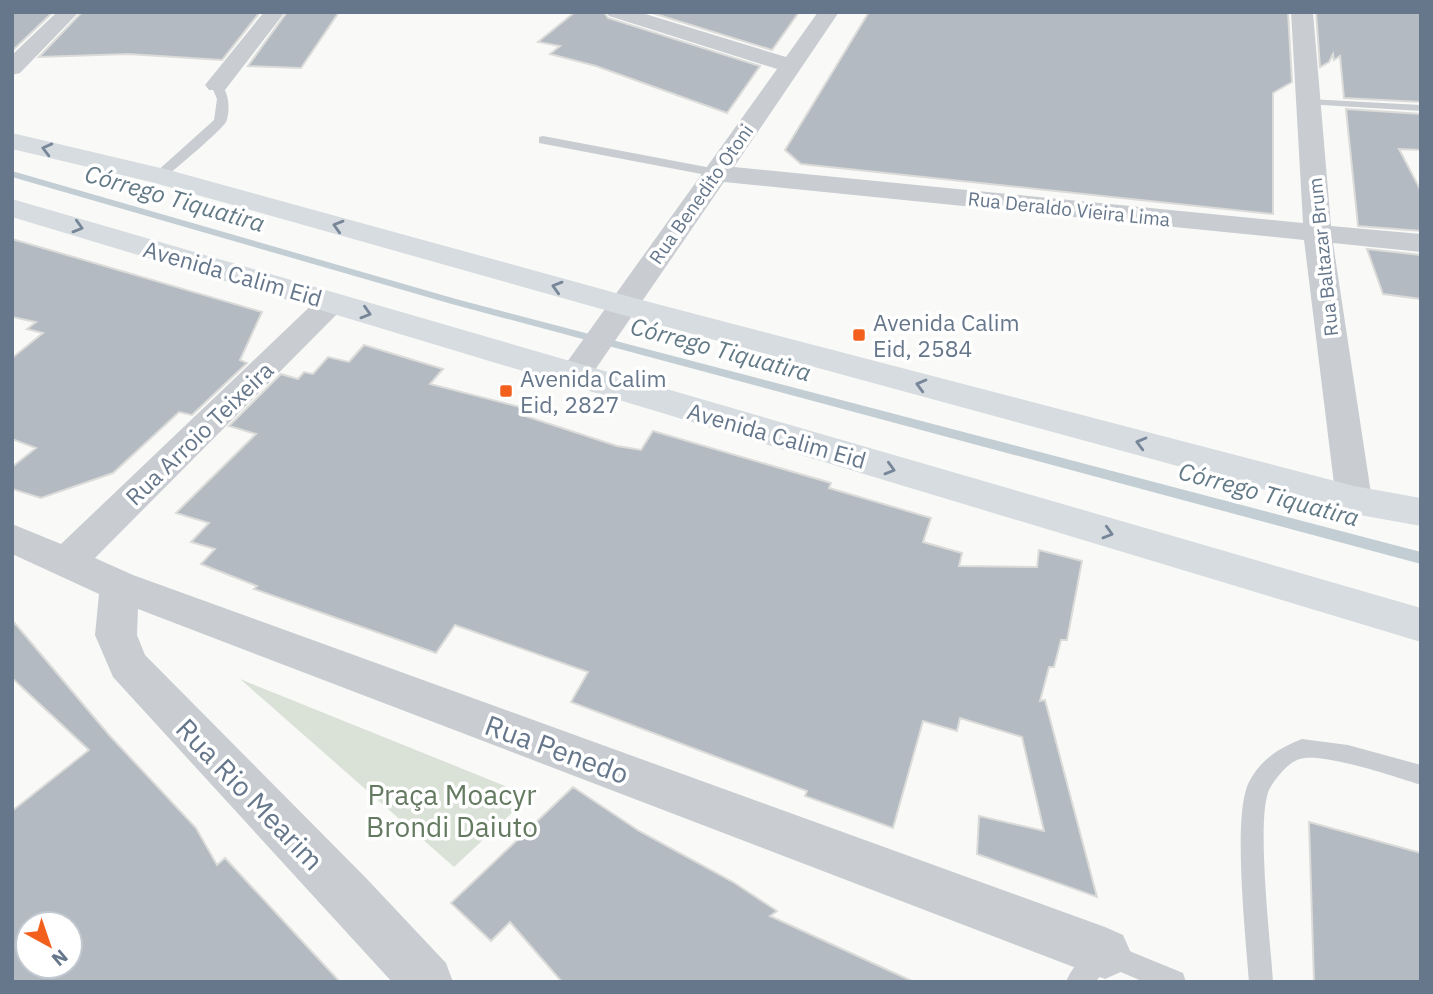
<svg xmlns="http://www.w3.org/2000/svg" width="1433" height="994" font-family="'IBM Plex Sans',sans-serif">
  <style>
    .green { fill: #dae2d7 }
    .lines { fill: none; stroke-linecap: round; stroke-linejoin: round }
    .stream { fill: #c3ced4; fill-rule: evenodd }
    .building { fill: #b3bac1; stroke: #dbdbd9; stroke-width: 2; fill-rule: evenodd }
    .lane { fill: #c9cdd1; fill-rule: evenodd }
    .street { fill: #c9cdd1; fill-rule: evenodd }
    .primary { fill: #d6dce0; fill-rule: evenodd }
    .oneway { stroke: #778698 }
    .poi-dot { fill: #f3601d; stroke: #fff; stroke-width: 2.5 }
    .labels { text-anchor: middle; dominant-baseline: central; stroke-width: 7; stroke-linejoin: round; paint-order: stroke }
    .far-street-label { font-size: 19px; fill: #66778b; stroke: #fff }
    .street-label { font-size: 23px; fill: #66778b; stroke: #fff }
    .poi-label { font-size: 23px; fill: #66778b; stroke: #fff; text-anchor: start }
    .water-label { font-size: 24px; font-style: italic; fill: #627986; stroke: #fff }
    .near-street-label { font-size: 28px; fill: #66778b; stroke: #fff }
    .near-park-label { font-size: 28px; fill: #657b61; stroke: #fff }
  </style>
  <rect width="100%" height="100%" fill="#f9faf7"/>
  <path class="green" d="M240,679l290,117 -76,71z"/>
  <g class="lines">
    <path class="stream" d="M12,171l444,128 965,253v12l-973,-261 -436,-126z"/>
  </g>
  <path class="building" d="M12,12h41l-41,39z
    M82,12h178l-38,48 -94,-6 -89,3z
    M287,12h52l-38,56 -53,-2z
    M575,12h29l4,6 152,48 -33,47 -131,-47 -46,-12 10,-8 -22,-4z
    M649,12h150l-27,38z
    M869,12h419l4,70 -19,11v121l-472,-50 -16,-14z
    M1316,12h105v90l-77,-4 -4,-42 -6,4 -1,-6 -4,8 -9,5z
    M1346,109l75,5v36l-22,-1 22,42v40l-63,-5z
    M12,239l250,73 -22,48 7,3 -55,52 -13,-3 -66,61 -72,25 -29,-9v-22l24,-19 -24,-9v-81l31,-25 -16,-4 9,-7 -24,-5z
    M1367,249l54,6v44l-38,-5z
    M364,345l79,24 -13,15 94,24 -5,6 98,32 24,4 12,-19 178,52 -2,5 102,30 -8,24 39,11 -3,13 78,1 2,-17 43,11 -15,79h-6l-7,27h-5l-9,34 5,-1 52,197 -120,-43 2,-38 65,15 -22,-94 -62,-19 -3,13 -34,-10 -30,107 -88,-32 2,-5 -236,-89 17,-30 -133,-47 -19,28 -182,-64 3,-3 -56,-22 14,-15 -24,-7 18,-19 -33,-10 80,-79 -27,-8 52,-52 17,5 6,-7 9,2 15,-17 21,5z
    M12,620l97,115 87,93 21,37 8,-7 115,124h-328v-171l77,-61 -77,-72zM28,924h42v42h-42z
    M573,787l66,44 94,51 44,29 -7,5 144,66h-352l-52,-60 -19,19 -40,-38z
    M1309,822l112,31v129h-107z"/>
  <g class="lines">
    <path class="lane" d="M217,82c12,5 14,28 9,40 -5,9 -51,47 -63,57h-8v-6l59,-53 3,-21 -6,-14z
      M1309,99l112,6v6l-116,-7 -2,-2z
      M543,136l174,33 6,4 -6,4 -178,-34v-6z
      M1302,739l46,6 73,20v20c-25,-8 -99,-33 -121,-26 -12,3 -24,19 -30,29 -15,26 1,157 3,194h-24c-3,-43 -17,-167 0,-200 11,-22 31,-35 53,-43z
      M1105,941l78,32 3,9h-42l-35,-15 -14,15h-29c6,-16 24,-35 39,-41z"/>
    <path class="street" d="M57,12h22l-59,61 -8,2v-20z
      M264,12h21l-60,78h-16l-4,-5 4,-5z
      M606,12h33l147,45 32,-45h21l-105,155 569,56 -12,-211h22l18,214 90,8v18l-88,-9 39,257 -5,9 -13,4 -13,-4 -5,-9 -32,-260 -580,-58 -138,201 -12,4 -12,-4 -4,-7 4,-7 215,-300 -168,-53z
      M332,293l11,3 4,6 -4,6 -248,250 38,17 972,352 18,8 8,18 -8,18 -18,8 -967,-370 -1,26 8,20 221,223 80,85 7,19h-61l-279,-305 -18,-42 4,-41 -87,-40v-30l49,20 260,-248z"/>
    <path class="primary" d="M12,133l157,37 465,128 720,188 67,12v28l-67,-12 -742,-202 -461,-130 -139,-33z
      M12,199l1409,409v34l-1409,-425z"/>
  </g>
  <defs><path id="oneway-chevron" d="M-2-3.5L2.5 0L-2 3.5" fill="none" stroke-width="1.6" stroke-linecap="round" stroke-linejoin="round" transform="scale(1.75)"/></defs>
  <g class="oneway">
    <use href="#oneway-chevron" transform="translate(47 149) rotate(-166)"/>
    <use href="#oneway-chevron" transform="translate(338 226) rotate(-164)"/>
    <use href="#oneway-chevron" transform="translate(78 227) rotate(16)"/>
    <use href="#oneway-chevron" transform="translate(557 287) rotate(-164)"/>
    <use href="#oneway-chevron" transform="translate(366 313) rotate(17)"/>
    <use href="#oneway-chevron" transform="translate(921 385) rotate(-165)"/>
    <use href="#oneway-chevron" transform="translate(1141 443) rotate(-165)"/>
    <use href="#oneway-chevron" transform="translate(890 469) rotate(16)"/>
    <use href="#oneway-chevron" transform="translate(1108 533) rotate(16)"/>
  </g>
  <g class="poi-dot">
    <rect x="852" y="328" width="14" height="14" rx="3.5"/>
    <rect x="499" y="384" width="14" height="14" rx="3.5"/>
  </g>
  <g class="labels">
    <g class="far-street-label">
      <text transform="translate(701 194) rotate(-55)">Rua Benedito Otoni</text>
      <text transform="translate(1069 209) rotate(6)">Rua Deraldo Vieira Lima</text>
      <text transform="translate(1323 257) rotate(-96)">Rua Baltazar Brum</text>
    </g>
    <g class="street-label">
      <text transform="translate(233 273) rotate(16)">Avenida Calim Eid</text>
      <text transform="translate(199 433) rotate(-44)">Rua Arroio Teixeira</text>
      <text transform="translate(777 435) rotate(16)">Avenida Calim Eid</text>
    </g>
    <g class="poi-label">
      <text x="873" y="322">Avenida Calim<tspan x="873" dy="26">Eid, 2584</tspan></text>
      <text x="520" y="378">Avenida Calim<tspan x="520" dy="26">Eid, 2827</tspan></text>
    </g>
    <g class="water-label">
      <text transform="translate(175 198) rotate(16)">Córrego Tiquatira</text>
      <text transform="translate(721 349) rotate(15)">Córrego Tiquatira</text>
      <text transform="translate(1269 494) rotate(15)">Córrego Tiquatira</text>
    </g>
    <g class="near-street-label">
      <text transform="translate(557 749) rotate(20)">Rua Penedo</text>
      <text transform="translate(250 794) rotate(46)">Rua Rio Mearim</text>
    </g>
    <g class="near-park-label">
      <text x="452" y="794">Praça Moacyr<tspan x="452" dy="32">Brondi Daiuto</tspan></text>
    </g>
  </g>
  <rect width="1433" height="994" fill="none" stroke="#66778b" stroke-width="28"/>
  <g transform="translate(49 945) rotate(140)"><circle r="33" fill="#ffffff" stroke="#c2c9d1" stroke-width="2"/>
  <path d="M0-5L12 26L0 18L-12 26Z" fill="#f3601d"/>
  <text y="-10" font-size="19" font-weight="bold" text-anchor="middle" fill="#66778b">N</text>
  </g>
</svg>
